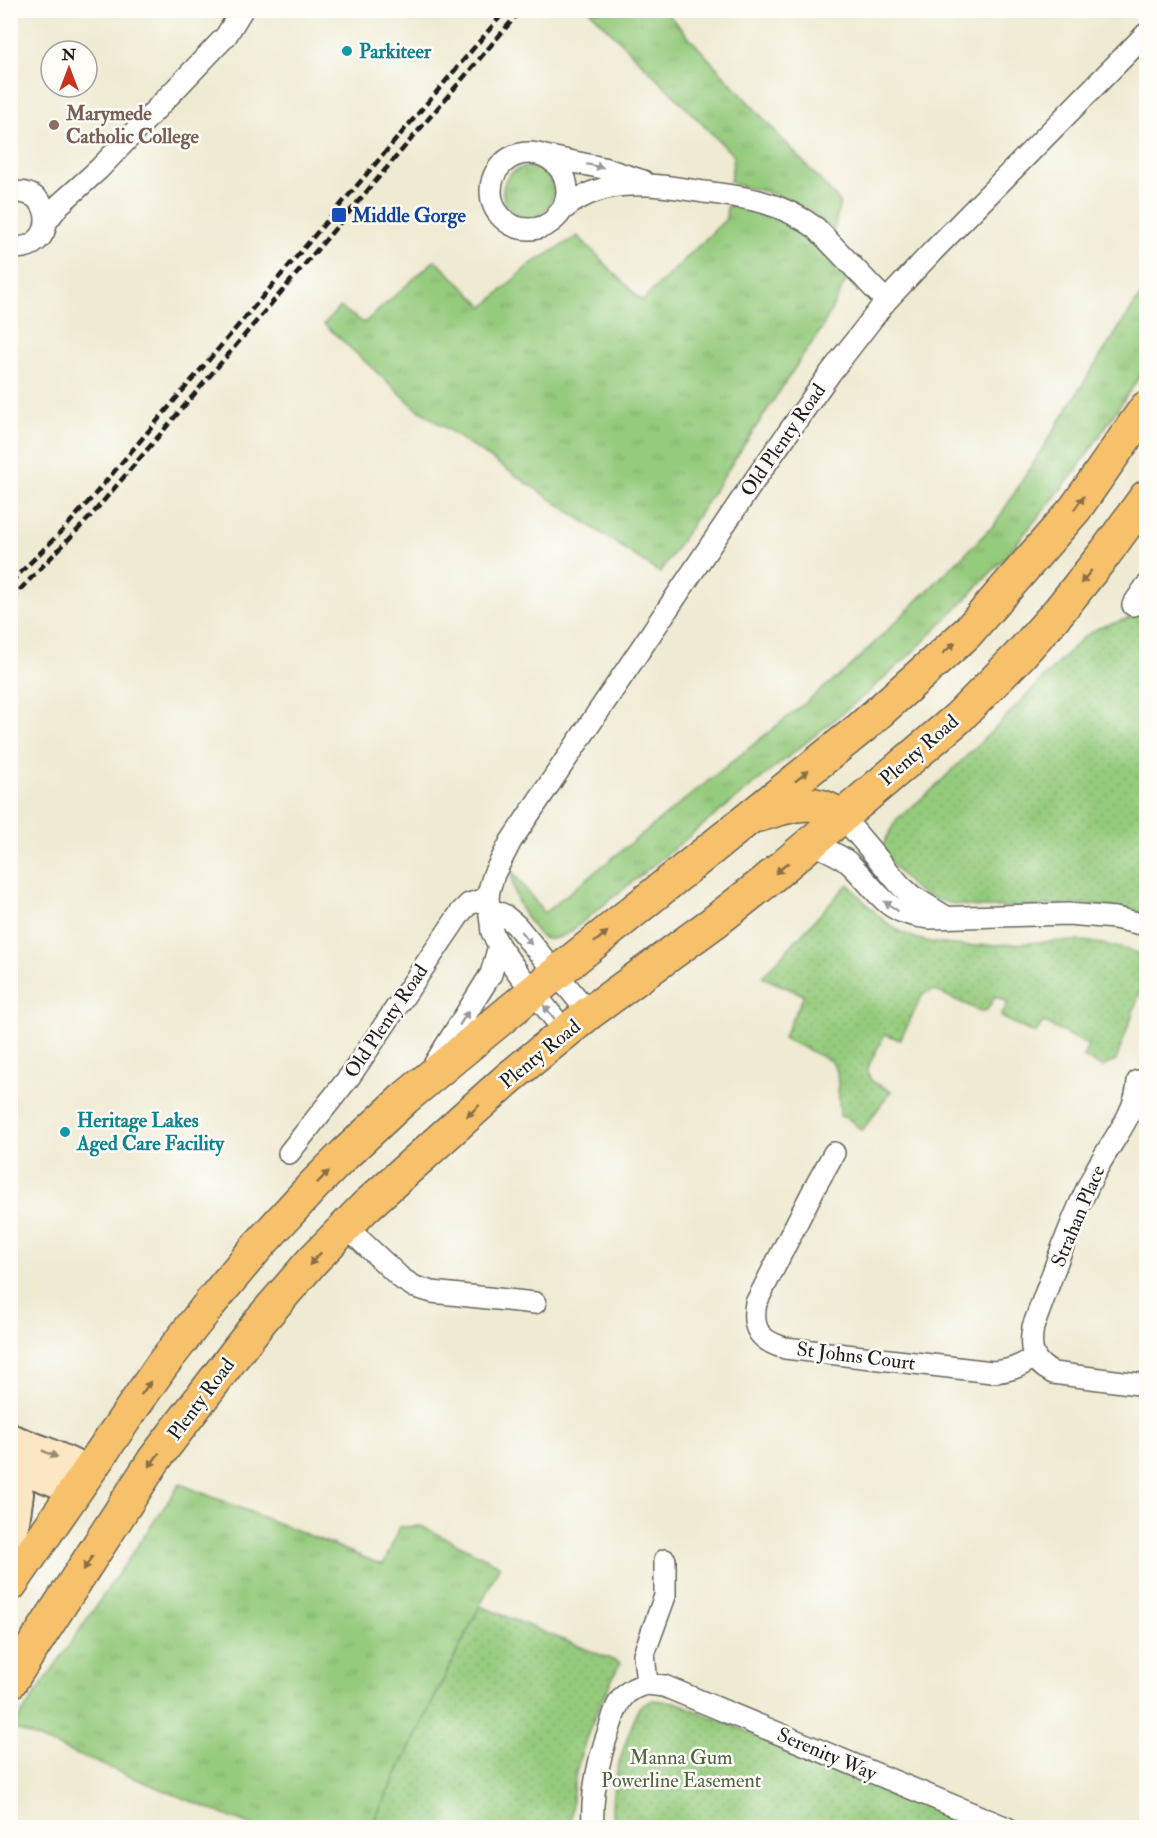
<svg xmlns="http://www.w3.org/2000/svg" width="1157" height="1838" font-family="'IM FELL Double Pica',serif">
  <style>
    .grass { fill: url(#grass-tufts); stroke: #58744c; stroke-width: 1.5 }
    .park { fill: url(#park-dots); stroke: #58744c; stroke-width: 1.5 }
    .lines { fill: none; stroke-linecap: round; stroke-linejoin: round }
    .street-casing { stroke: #66645c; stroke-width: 24 }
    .secondary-casing { stroke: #66645c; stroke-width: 32 }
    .highway-casing { stroke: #66645c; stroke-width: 36 }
    .street { stroke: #fff; stroke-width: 21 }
    .secondary { stroke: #fce6c4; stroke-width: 28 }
    .highway { stroke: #f7c06b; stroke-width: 33 }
    .rail { stroke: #1c1c1c; stroke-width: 4.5; stroke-dasharray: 9 4.5; stroke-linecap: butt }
    .oneway { fill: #999 }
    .oneway2 { fill: #8a6e44 }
    .oneway3 { fill: #978b78 }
    .culture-dot { fill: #0f9aa8; stroke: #fdfcf7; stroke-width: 2 }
    .education-dot { fill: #8d6e63; stroke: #fdfcf7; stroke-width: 2 }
    .transit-dot { fill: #1a4fb4; stroke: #fdfcf7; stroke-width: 2 }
    .labels { text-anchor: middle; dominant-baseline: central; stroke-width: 5; stroke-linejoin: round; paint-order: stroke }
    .culture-label { font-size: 20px; font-weight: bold; fill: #0d838f; stroke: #fdfcf7; text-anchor: start }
    .education-label { font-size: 20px; font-weight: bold; fill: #785e54; stroke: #fdfcf7; text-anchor: start }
    .transit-label { font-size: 20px; font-weight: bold; fill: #164399; stroke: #fdfcf7; text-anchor: start }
    .street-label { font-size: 20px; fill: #1c1c1c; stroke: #fdfcf7 }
    .park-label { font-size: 20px; fill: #4c6243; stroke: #fdfcf7 }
  </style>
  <defs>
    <pattern id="grass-tufts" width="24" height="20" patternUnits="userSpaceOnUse" patternTransform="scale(1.5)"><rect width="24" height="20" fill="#95cb7d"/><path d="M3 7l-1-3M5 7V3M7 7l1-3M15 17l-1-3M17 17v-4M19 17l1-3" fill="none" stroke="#80ae6b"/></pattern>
    <pattern id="park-dots" width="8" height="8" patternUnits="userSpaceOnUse" patternTransform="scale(1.5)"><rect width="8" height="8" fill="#95cb7d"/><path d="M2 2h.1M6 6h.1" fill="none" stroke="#80ae6b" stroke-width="1.8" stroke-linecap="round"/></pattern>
  </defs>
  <rect width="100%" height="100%" fill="#fdfcf7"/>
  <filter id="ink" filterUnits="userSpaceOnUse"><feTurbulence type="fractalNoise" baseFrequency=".0167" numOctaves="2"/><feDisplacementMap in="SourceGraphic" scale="12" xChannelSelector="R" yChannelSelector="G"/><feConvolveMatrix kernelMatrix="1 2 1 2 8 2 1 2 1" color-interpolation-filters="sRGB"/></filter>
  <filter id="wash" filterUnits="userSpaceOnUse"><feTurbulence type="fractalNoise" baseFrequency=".008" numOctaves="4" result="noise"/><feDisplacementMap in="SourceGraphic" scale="24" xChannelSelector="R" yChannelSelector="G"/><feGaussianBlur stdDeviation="1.35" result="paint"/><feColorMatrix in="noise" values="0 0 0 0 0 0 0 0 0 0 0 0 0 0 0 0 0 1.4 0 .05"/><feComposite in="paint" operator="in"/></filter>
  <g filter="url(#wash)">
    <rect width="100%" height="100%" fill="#efead2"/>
    <path class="grass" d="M590,11h75l175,191 -6,29c-20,-17 -41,-31 -66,-39 -13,-3 -25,-4 -38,-10l4,-26z
      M503 192a25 25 0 1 1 50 0a25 25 0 1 1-50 0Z
      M727,205c14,3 29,4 42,8 34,12 56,37 80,62l-28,55 -19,27 -142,216 -244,-165 -92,-84 16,-17 24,16 71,-63 49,47 45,-42 49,-29 64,65 84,-82z
      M1146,287v80l-71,105 -69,84 -41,44 -52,52 -48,43 -295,237c-7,4 -19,9 -27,6 -4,-2 -7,-7 -10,-11 -13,-18 -21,-33 -21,-56l32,42 307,-247 144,-142 103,-164z
      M180,1484l203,81 17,-38 21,-1 79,39 -129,262h-117l-242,-99z"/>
    <path class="park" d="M1146,613v302c-23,-7 -47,-11 -72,-11 -45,1 -124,13 -160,-16 -12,-10 -23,-27 -33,-39l15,-29 37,-31 66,-65 82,-85 17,-11z
      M848,884c20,22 39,45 67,54 47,16 110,2 160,3 24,0 48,8 71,14v20l-30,86 -14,6 -19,-10 5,-12 -45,-23 -8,12 -34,-17 7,-15 -13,-6 -8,14 -7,1 -46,-21 -11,4 -23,46 -15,-6 -18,35 4,12 20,10 -29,40 -13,-12 -9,-3 -3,-45 -6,-10 -48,-23 21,-43 -42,-18z
      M480,1606l140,57c-25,51 -53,106 -48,164h-201z
      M653,1700l22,2 308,126h-370c-5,-44 11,-82 26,-121z"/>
  </g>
  <g filter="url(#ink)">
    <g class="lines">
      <g class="street-casing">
        <path id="street" d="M491 191a38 38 0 1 1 76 0a38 38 0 1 1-76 0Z
          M545,156l58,12 40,13
          M10,193c48,-9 48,62 0,54
          M557,215c42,-41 95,-31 147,-23 43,5 76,10 112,36l70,73
          M47,221l12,-16 40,-36 127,-133 16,-26
          M1133,605l13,-19
          M842,816l59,70 11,10 34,21
          M812,843c13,7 30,12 40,23 29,28 32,48 78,52l138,-4 47,4 31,7
          M490,909l14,6 12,10 73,88
          M566,1033l-50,-63 -17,-24 -7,-14 -4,-34 1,-8 5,-16 17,-33 245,-363 75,-106 55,-71 46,-49 214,-218
          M435,1063l56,-89 8,-28
          M1138,1081c-1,34 -31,65 -45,95 -24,48 -41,101 -60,151 -4,23 -1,35 20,46l93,12
          M289,1153l61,-77 111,-164 8,-8 19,-6
          M834,1153l-19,34 -59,116c-5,26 4,38 29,45l207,24c17,-1 28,-5 42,-15
          M346,1227l56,52 13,8 17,5 103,11
          M647,1684l17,2 343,142
          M593,1828c-2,-36 5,-68 17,-101 3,-10 6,-22 13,-30 6,-7 14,-11 24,-13l-3,-30 21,-58v-36"/>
      </g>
      <g class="secondary-casing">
        <path id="secondary" d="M10,1438l35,13 44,20
          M10,1465l66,25
          M10,1557l9,-63 -6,-28"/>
      </g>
      <g class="highway-casing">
        <path id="highway" d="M759,815c18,-5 43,-15 61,-9 8,2 15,7 22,10
          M10,1585l152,-220 50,-64 46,-55 55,-60 32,-32 60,-56 128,-106 328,-264 106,-95 108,-124 71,-101
          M10,1682l144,-222 107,-140 52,-60 52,-53 144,-129 80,-65 124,-90 52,-41 193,-164 61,-62 40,-45 47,-59 40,-55"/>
      </g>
      <use href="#street" class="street"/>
      <use href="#secondary" class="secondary"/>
      <use href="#highway" class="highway"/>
      <path class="rail" d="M10,583l54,-54 26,-29 416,-490
        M10,600l79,-82 432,-508"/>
    </g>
    <defs><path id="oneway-solid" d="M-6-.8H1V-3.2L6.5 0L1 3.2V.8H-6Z" transform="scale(1.5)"/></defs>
    <g class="oneway">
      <use href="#oneway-solid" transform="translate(595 166) rotate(12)"/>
      <use href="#oneway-solid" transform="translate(891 906) rotate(-145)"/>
      <use href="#oneway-solid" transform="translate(526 938) rotate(51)"/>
      <use href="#oneway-solid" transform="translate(549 1012) rotate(-129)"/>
      <use href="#oneway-solid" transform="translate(464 1018) rotate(-57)"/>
    </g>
    <g class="oneway2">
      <use href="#oneway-solid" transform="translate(1079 503) rotate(-54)"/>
      <use href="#oneway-solid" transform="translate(1086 577) rotate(129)"/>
      <use href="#oneway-solid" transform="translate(949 648) rotate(-41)"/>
      <use href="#oneway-solid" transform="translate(802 776) rotate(-39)"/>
      <use href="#oneway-solid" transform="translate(782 868) rotate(140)"/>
      <use href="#oneway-solid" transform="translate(601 937) rotate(-39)"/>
      <use href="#oneway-solid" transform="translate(473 1111) rotate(138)"/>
      <use href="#oneway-solid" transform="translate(323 1177) rotate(-46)"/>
      <use href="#oneway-solid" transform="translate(315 1259) rotate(133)"/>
      <use href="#oneway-solid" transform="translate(146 1388) rotate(-54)"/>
      <use href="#oneway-solid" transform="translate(154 1460) rotate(126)"/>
      <use href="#oneway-solid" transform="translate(88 1563) rotate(122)"/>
    </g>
    <use class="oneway3" href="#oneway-solid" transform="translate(50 1454) rotate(24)"/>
  </g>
  <g class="culture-dot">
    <circle cx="347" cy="51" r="6"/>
    <circle cx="65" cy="1132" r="6"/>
  </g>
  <circle class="education-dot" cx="54" cy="125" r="6"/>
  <rect class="transit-dot" x="331" y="207" width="16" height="16" rx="3"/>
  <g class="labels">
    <g class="culture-label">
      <text x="359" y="51">Parkiteer</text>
      <text x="77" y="1120">Heritage Lakes<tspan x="77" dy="23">Aged Care Facility</tspan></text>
    </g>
    <g class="education-label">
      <text x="66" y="113">Marymede<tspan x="66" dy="23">Catholic College</tspan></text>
    </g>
    <g class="transit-label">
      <text x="352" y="215">Middle Gorge</text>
    </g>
    <g class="street-label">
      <text transform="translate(783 440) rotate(-55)">Old Plenty Road</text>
      <text transform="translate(919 750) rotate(-41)">Plenty Road</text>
      <text transform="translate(386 1021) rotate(-56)">Old Plenty Road</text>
      <text transform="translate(540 1054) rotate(-39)">Plenty Road</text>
      <text transform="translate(1078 1216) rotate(-67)">Strahan Place</text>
      <text transform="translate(856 1356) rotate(7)">St Johns Court</text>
      <text transform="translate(201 1399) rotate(-53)">Plenty Road</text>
      <text transform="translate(827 1754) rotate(23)">Serenity Way</text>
    </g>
    <g class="park-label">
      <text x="681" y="1757">Manna Gum<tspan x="681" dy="23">Powerline Easement</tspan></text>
    </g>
  </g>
  <rect width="1157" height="1838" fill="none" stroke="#fdfcf7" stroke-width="36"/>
  <g transform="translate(69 69)"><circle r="28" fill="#fdfcf7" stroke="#a3a29f" stroke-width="1.5"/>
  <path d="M0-4.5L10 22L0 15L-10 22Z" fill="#c8321e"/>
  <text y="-9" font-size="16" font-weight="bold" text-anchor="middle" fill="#1c1c1c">N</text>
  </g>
</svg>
